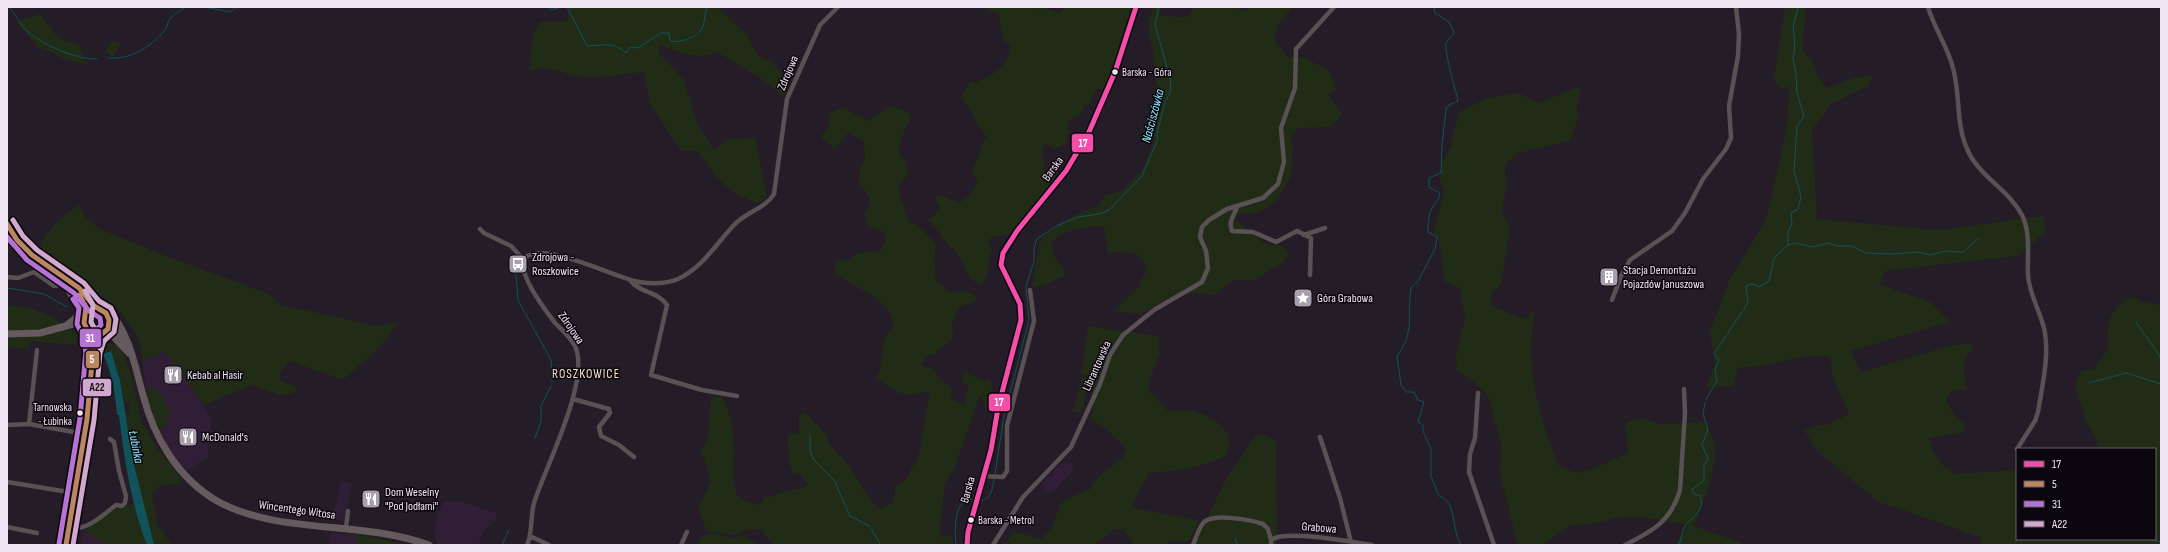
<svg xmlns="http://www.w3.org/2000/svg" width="2168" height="552" font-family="'Sofia Sans Condensed',sans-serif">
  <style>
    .built { fill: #301e36 }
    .green { fill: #212c17 }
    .water { fill: #11535b }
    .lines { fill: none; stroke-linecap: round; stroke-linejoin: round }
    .stream { stroke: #11535b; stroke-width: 1 }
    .minor { stroke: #595154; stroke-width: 4.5 }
    .tertiary { stroke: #595154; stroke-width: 6 }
    .secondary { stroke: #655d60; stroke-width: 7 }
    .primary { stroke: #655a5e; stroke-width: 7 }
    .bus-1-casing { stroke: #0c060e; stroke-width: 8 }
    .bus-2-casing { stroke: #0c060e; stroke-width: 8 }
    .bus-3-casing { stroke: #0c060e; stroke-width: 8 }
    .bus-4-casing { stroke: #0c060e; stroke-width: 8 }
    .bus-1 { stroke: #f54da8; stroke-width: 5 }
    .bus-2 { stroke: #bb8660; stroke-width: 5 }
    .bus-3 { stroke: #b673d3; stroke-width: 5 }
    .bus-4 { stroke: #d1a9cf; stroke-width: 5 }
    .bus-dot { fill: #f0e5f4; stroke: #0c060e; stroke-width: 1.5 }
    .labels { text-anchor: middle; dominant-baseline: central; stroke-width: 3; stroke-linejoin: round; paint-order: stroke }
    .bus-label { font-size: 11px; fill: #f0e5f4; stroke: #0c060e; text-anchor: start }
    .street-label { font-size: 12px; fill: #f0e5f4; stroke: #0c060e }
    .poi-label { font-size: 12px; fill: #f0e5f4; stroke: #0c060e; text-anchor: start }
    .water-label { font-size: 13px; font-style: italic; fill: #8af1ff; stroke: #0c060e }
    .neighbourhood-label { font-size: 13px; letter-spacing: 1px; fill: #f9deca; stroke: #0c060e }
    .line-badge { stroke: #0c060e; stroke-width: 1.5 }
    .badge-label { font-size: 11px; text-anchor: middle; font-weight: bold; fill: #fff }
    .pale-badge-label { font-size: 11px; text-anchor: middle; font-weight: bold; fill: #111 }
  </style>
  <rect width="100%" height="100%" fill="#241c27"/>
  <path class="built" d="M164,351l8,8 39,58 -3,40 -19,13 -8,-1 -15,-24 -20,-57 -4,-27z
    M1061,463l11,1 2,7 -22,21 -5,1 -7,-8z
    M341,481l11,2 -7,39 -13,-3z
    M443,501l20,1 33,11v7l-12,10 -6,15h-39l-2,-1 -3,-16z
    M84,531l12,6 10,8h-26z
    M330,533l26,2v10h-27z"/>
  <path class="green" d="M569,7h148l29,27 12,21 15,8 16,20 -5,14 -28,-22 -39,-23c-20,9 -38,0 -58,-7v8l25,27 13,43 17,27 14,-11 27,-1 12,60 -10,5c-30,-10 -42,-26 -59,-52h-17l-32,-49 -4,-30c-20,1 -40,7 -61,5 -22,-1 -29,-12 -54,-7 0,-18 0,-32 10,-48h23l5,-2z
    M986,7h47l5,2 3,-2 18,6 6,-6h69l-28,82h-10l-8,17 -3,-1 -6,11 -7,2 -4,5 1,7 -2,13 -12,6 -10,-5 -4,8 3,11v14l9,-2 6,-5 -3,6 -22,32 -23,26 -19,3 -4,5 4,7c-7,14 2,19 -11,36 -16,-5 -14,-20 -24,-31 -3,-5 -9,-8 -13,-14 -6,-9 -9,-14 -17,-21l7,-3 6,-7 -5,-12 6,-2 18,8 9,-6 10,-14 -6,-13 10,-22 2,-9 3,-2 -10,-13 -6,-14 -11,-12 11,-17 3,2c19,-8 37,-16 36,-39l-7,-4 -4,-25 -6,-4h-5z
    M1153,7h6l2,9 27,1 5,-7 -2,-3h43l8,4 10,-4h40l-14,19 -4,13 14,19 16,-1c17,11 29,9 31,33l-7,5 14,19 -11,13 -32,1 -9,7 3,10 -2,31 -13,23 -20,14 -20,1 -3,7c20,8 21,27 48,24l6,10 -6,7 -27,18h-23l-18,15 -20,-2 -24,4 -30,17 -27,-3 25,-25 1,-5 6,-9v-8l-11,-11 -22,-1 -5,3 -4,-29c-12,0 -55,4 -52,23 1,9 11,16 14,26l-19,9 -15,4 7,-43 5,-10 29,-19 24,-10 10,-12 12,-2 7,-5 17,-18 9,-24 10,-44 -7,-22 -1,-21 -6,-30z
    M1785,7h21l-4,42 10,12 5,14 10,13 26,-10 20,-3 -4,10 -39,20 -18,25 5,89 122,11 104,-14 3,16 -29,24 -132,15 -6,13 53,19 18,19 -99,29 10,21 88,-26 23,-3 2,5c-15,13 -10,24 -7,41l-16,2 -6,9 11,17 9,7 -3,9 -33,5c4,16 12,29 27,36l61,-4v69h138v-90h-59l2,-7 -12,-21 -11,-37 7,-14 11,-1 16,-21c-3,-26 -1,-39 24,-51l10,5 18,3v240h-181l2,-7 -84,-30 -18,-5 -62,-51 -14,-22 12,-5h10l23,-11 -17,-39 -2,-18c-21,-3 -38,2 -58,7 -11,2 -23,3 -34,4l-4,18 -28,1 9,-24 -5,-31 19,-52 37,-60 20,-88 4,-46 -8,3 -8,-10z
    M40,14l15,20 8,6 16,5 6,15 6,6 -27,-7 -15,-8 -10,-3 -22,-25 6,-4z
    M113,40l8,5 -8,12 -8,-6z
    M1581,86l-4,19 1,14 -8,22 -52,12 -13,12 1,23 -4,24 8,17 -9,56 -9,7 -2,13c13,5 22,11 36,14l8,-11c-1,15 -3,29 -3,43 1,39 13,81 29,116l18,6 16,-5 34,-15 -3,-30 17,-5 18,6 46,-2c2,7 8,16 8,23 3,28 -10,56 -20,81l54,19h-73l13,-20 -45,-8 -28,1 -12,4 -34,4 -26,19h-17l-9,-2 -17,-69 1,-28 -12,-48 -14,-15 -18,-13 -1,-15 9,-37 -5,-30 -16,-7 -3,-33 -7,-16 10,-41 -4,-8 2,-19 8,-16 9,-36 28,-14 19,-4h15l17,9z
    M891,106l18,7 2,5 -8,16 -5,17 8,12 2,13 -6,4 -4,10 11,31 4,4 2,-3 21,22 -2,16 2,21 13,11c10,-1 19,-2 28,5l-2,5 -16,5 -7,16 1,7 -1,9 -18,15 -9,2 -4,10 12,3 6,9 12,10v11l14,6 3,-21 -7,-1 3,-11 21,9 5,-2 2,6 -1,27 -5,-3 -4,-13 -3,2 -24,69 -10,17 -6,48 3,5 9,-2 3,10h-180l-13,-15 -11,-1 -16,6 -27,-4 -9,-22 13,-28 -10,-32 7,-11 3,-41h11c9,15 11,34 12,52 0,11 -3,40 6,49 6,4 14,6 21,7l3,-7c10,-1 17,-6 26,-8 7,-2 11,0 18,-5l-8,-11 -7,-1c-6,-11 -3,-23 -6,-36l6,-5 6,2v-18l5,-4 21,21 6,13 19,20 10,19 16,21 6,3 6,-5 6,-1 1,-16 12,-9 4,-9 7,-10 12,-66c-9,-3 -17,3 -26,1 -9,-1 -20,-11 -28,-16 11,-17 -1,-38 19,-51 -7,-30 -35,-37 -59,-52l-2,-9 4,-6 10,1 9,-8 23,-2 6,-12 -2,-7 -16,-6 -4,-14 6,-5c0,-11 -2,-15 -11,-21l1,-20 5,-6 -1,-18 -15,-10 -15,17 -8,-9 -4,-1v-4l7,-9 1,-12 6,-5 9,-1 22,13z
    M79,205l7,13 14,11 61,25 108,40 12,11 97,21 19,-4c-11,23 -35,41 -54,58l-53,-19 -10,12v7l17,8 -2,4 -12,4 -31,-11 -48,20 -39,-54 -23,10c0,-7 -1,-13 -3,-19 -4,-15 -31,-47 -46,-50l-55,-39c6,-22 23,-36 41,-48z
    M7,305c35,3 48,13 76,32l-7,-1v9l-46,-4 -1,8 -22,-2z
    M87 322a10 10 0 1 1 20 0a10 10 0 1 1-20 0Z
    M1088,326l70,10 2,17 -10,26 -1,12 19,20c9,0 20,-2 28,1 21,6 42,21 29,44 -24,13 -49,15 -76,17l-15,27 -2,8 67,12 -9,20 -5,2 -16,-1 -3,4h-32l-10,-15 -10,-1 -19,16h-83l-5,-4 7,-10 27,8 12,-13 7,-22 8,-6 21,-8 10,-14 24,-19 4,-8 -23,-22 -14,-8 3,-10 -2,-22 7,-9 -18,-4 3,-8z
    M97,343l19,1c17,18 18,51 25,75 3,10 12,20 16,30l-3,2 5,-1 23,30 -5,5c-10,-2 -20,0 -25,9l5,30 15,21h-18c-14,-41 -24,-87 -28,-131l4,-1 -2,-11h-4l-5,-27 -8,-24 2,-2 -18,9z
    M1082,377l6,1 -4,26 -4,9 -10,-2 4,-2z
    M149,388l8,1 13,22 -5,17h-7l-13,-36z
    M1256,435h10l10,7 1,103h-83l32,-66z
    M135,503l12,42h-41l-22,-14 31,-22z
    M348,533l62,12h-54v-10h-8z
    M712,533l20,5 12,-2 15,9h-65l9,-9z"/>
  <path class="water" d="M111,351l9,29 13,81 21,84h-7c-16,-41 -23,-87 -28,-130h-2c-2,-21 -4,-40 -14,-61z"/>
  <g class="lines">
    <path class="stream" d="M9,7c7,8 11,18 19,25 18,14 46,27 69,27
      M204,7l26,5 7,-5
      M548,7l3,3 10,-3
      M567,7l20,39c15,0 27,-5 39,7l4,-6 8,1 23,-15h8l1,8c10,2 29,-3 33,-15 2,-6 2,-13 4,-19
      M1434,7l1,6 14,9 5,11c-2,3 -6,6 -8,10 -2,7 9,47 12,56v2l-9,4 -3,4 -4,36 -1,28 -12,5v9l11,6c-1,8 -6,10 -9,17 -3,7 -3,14 -3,22l9,5 -2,12 -17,32 -7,7c-4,27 4,45 -14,68l4,29 5,7h8l4,8 6,2 -6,20 5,3v6l8,18v27l8,20c18,5 12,33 22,49
      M108,58c21,2 42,-10 56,-27 3,-3 3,-7 5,-11 4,-6 11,-9 17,-13
      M1788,245v-13l4,-8 -1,-11 7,-4 3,-12 -7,-26 3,-44 7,-11 -7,-23 -1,-20 -3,-15 2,-12 -2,-19 5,-20
      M516,274l2,26 33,60 1,22
      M7,288l37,6 23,13
      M2136,322l25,36
      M2089,383l37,-10 35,11
      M1706,399l11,-18 -2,-11 4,-10 -5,-6 34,-51 -2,-17 7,-2 6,3 10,-6 5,-23 14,-13 7,-2 18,4 15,-4 10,3h14l13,7 26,1 28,-2 11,3 15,-4 18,1 16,-14
      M810,435v15l3,9 21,21 16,36 19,10 12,19
      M535,438l6,-17v-15l10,-20
      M995,474l9,-58 25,-96 -3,-33 8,-26v-13l3,-9 19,-13 12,-5 10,-4 22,-3 9,-4 33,-34 16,-37 -1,-5 8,-32 5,-9 1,-12 -15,-52 -1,-5 4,-17
      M980,501c11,-1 13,-13 14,-22
      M1235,538l2,7
      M2149,539l12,3
      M502,545l7,-15
      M956,545c-1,-14 -4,-49 19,-45
      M1679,545c3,-6 2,-13 6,-19 6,-9 21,-15 15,-30l-7,-3 -1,-4 12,-8v-16l4,-6 -6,-14 6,-16 -5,-15 2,-11"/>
    <path class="minor" d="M1928,7c6,21 20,40 25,61 8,29 2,55 15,83 12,26 41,39 54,64 9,18 5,42 6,60 1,20 14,39 17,58 4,25 -3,54 -7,79l-3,9 -18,28
      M1237,207c-3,9 -9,14 -5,24l21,1 23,10 21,-11 14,7 -1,37
      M480,229l4,4 27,13 12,13
      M1304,235l21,-7
      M7,277l11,1 16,-6 20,14 5,-1 4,-5
      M630,280c9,13 28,11 37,25l-16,70 51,15 35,6
      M1612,300l9,-24 9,-16 42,-29 13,-18 18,-34 23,-30 5,-11 -2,-32 9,-50 1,-22 -3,-27
      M1478,393l-3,45 -5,16 -1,18 25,73
      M573,399l36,10 1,4 -11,14 2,9 18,9 15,12
      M29,424l8,-74
      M7,425l22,-1 56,10
      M1320,437l20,61 11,44
      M984,476l19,1 4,-6v-45l27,-105 -4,-31
      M7,482l68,11
      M7,527l30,6
      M69,528c18,3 33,-12 47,-23l6,1 3,-3 1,-7 -7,-25 -5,-29 -4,-3
      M346,528l2,-17
      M530,536l19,9
      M527,545c6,-13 3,-28 7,-42 11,-35 57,-123 41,-157 -5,-9 -13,-16 -20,-23 -11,-15 -35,-45 -32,-64 21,-20 91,19 116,23 13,2 27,2 39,-3 25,-12 38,-35 56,-54 12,-13 32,-17 40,-31l13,-95 33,-74 18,-18
      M681,545l6,-13
      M993,545l30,-48 48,-50 29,-63 10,-29 13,-20 31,-25 48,-28 6,-14 -2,-17 -6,-14 2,-10 7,-7 18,-11 36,-11 15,-14 6,-22 -3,-34 14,-40 1,-39 38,-42
      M1193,545c3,-7 6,-18 11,-23 11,-9 47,-2 59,2l5,5 3,11
      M1271,545v-5c13,-11 81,2 101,5
      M1625,545c28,-14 46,-24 55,-55l5,-77 -1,-24"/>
    <path class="tertiary" d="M967,545l1,-13 23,-82 7,-42 23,-88 -1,-16 -17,-32 -2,-7 2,-12c16,-30 43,-54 63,-82 36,-53 51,-103 70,-164"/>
    <path class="secondary" d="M89,333l3,17
      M66,545l21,-126 6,-68 7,-16"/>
    <path class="primary" d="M7,224c22,36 40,39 71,63 8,6 12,16 21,22
      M63,280l16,28 -2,9 -10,8
      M79,288c10,7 22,14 31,24 20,23 25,55 33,83 11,43 35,83 74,106 61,34 144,19 212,44
      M80,296l5,8 2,9
      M84 322a13 13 0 1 1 26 0a13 13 0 1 1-26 0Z
      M110,324l14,15
      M104,333l8,2 17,18
      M7,334l33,-1 44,-12"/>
    <g class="bus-1-casing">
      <path id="bus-1" d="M967,545l1,-13 23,-82 7,-42 23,-88 -1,-16 -19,-39 2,-12 14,-22 49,-60 23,-39 26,-60 21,-65"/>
    </g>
    <g class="bus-2-casing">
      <path id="bus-2" d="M7,224l10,16 15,15 47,33 15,18 12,7 3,7 -1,9 -10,8 -5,14 -6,68 -21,126
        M79,295l7,12 -2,16 7,14 2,16"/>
    </g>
    <g class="bus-3-casing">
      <path id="bus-3" d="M7,237l20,23 47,33 15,18 11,7 1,7 -9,8 -6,17 -6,68 -21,126
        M73,299l6,9 -2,16 7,15 2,15"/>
    </g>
    <g class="bus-4-casing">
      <path id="bus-4" d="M13,220l10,16 14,14 47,33 15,18 12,7 5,11 -2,13 -10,9 -4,12 -6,67 -21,125
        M85,291l8,14 -2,17 7,13 2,17"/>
    </g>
    <use href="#bus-1" class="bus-1"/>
    <use href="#bus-2" class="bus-2"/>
    <use href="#bus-3" class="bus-3"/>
    <use href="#bus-4" class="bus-4"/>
  </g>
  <defs>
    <g id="bus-square" transform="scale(1)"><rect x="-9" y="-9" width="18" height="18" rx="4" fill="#a99fac" stroke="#0c060e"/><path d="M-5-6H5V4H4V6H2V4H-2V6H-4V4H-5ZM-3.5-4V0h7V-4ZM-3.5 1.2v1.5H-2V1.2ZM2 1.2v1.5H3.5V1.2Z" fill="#fff"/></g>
    <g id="building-square" transform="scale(1)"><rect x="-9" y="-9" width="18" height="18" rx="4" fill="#a99fac" stroke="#0c060e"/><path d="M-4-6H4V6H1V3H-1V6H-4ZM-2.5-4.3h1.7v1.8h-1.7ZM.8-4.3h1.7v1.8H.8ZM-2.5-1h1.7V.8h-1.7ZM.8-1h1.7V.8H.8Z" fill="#fff"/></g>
    <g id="sight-square" transform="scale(1)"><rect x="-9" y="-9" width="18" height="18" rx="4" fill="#a99fac" stroke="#0c060e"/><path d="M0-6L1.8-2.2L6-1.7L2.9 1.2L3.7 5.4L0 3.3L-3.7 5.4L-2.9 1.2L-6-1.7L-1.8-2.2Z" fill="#fff"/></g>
    <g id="restaurant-square" transform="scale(1)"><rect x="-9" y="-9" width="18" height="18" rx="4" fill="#a99fac" stroke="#0c060e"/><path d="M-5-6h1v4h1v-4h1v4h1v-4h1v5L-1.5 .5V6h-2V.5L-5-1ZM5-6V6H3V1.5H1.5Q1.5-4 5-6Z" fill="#fff"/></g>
  </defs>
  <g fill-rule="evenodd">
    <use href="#bus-square" x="518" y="264"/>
    <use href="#building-square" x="1609" y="277"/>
    <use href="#sight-square" x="1303" y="298"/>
    <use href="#restaurant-square" x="173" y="375"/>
    <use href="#restaurant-square" x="188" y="437"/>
    <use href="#restaurant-square" x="371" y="499"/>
  </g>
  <g class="bus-dot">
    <circle cx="1115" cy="72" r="3.5"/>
    <circle cx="80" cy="413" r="3.5"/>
    <circle cx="971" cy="520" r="3.5"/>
  </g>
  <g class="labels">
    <g class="bus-label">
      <text x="1122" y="72">Barska - Góra</text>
      <text x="72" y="407" text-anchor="end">Tarnowska<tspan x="72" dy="14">- Łubinka</tspan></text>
      <text x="978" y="520">Barska - Metrol</text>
    </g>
    <g class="street-label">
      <text transform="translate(788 73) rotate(-67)">Zdrojowa</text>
      <text transform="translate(1053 169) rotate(-54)">Barska</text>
      <text transform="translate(571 328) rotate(55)">Zdrojowa</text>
      <text transform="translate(1097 366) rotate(-66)">Librantowska</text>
      <text transform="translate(968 490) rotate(-74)">Barska</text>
      <text transform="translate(297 510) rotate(8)">Wincentego Witosa</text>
      <text transform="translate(1319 528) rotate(5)">Grabowa</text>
    </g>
    <g class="poi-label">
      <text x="532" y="257">Zdrojowa -<tspan x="532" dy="14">Roszkowice</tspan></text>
      <text x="1623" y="270">Stacja Demontażu<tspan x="1623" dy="14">Pojazdów Januszowa</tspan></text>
      <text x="1317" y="298">Góra Grabowa</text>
      <text x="187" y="375">Kebab al Hasir</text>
      <text x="202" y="437">McDonald's</text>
      <text x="385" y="492">Dom Weselny<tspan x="385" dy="14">"Pod Jodłami"</tspan></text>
    </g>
    <g class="water-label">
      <text transform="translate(1153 116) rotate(-75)">Naściszówka</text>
      <text transform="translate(136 447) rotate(79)">Łubinka</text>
    </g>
    <g class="neighbourhood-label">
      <text x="586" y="374">ROSZKOWICE</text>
    </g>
  </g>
  <g class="line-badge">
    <rect x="1071" y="133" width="23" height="20" rx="4" fill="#f54da8"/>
    <rect x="79" y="328" width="23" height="20" rx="4" fill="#b673d3"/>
    <rect x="85" y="350" width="15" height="19" rx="4" fill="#bb8660"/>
    <rect x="82" y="378" width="30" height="19" rx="4" fill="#d1a9cf"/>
    <rect x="988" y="393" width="23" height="19" rx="4" fill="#f54da8"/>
  </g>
  <g class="badge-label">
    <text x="1083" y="147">17</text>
    <text x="90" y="342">31</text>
    <text x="92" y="363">5</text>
    <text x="999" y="406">17</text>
  </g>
  <g class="pale-badge-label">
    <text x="97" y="391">A22</text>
  </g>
  <rect width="2168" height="552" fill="none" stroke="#f0e5f4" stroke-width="16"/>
  <rect x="2016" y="448" width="140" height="92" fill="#0c060e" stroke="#675f6a"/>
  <rect x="2024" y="461" width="20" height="6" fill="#f54da8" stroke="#675f6a"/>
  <text x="2052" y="468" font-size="12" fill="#f0e5f4">17</text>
  <rect x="2024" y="481" width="20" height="6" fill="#bb8660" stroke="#675f6a"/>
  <text x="2052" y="488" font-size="12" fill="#f0e5f4">5</text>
  <rect x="2024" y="501" width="20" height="6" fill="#b673d3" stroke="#675f6a"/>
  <text x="2052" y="508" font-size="12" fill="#f0e5f4">31</text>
  <rect x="2024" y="521" width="20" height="6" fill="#d1a9cf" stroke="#675f6a"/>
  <text x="2052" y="528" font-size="12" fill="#f0e5f4">A22</text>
</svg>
